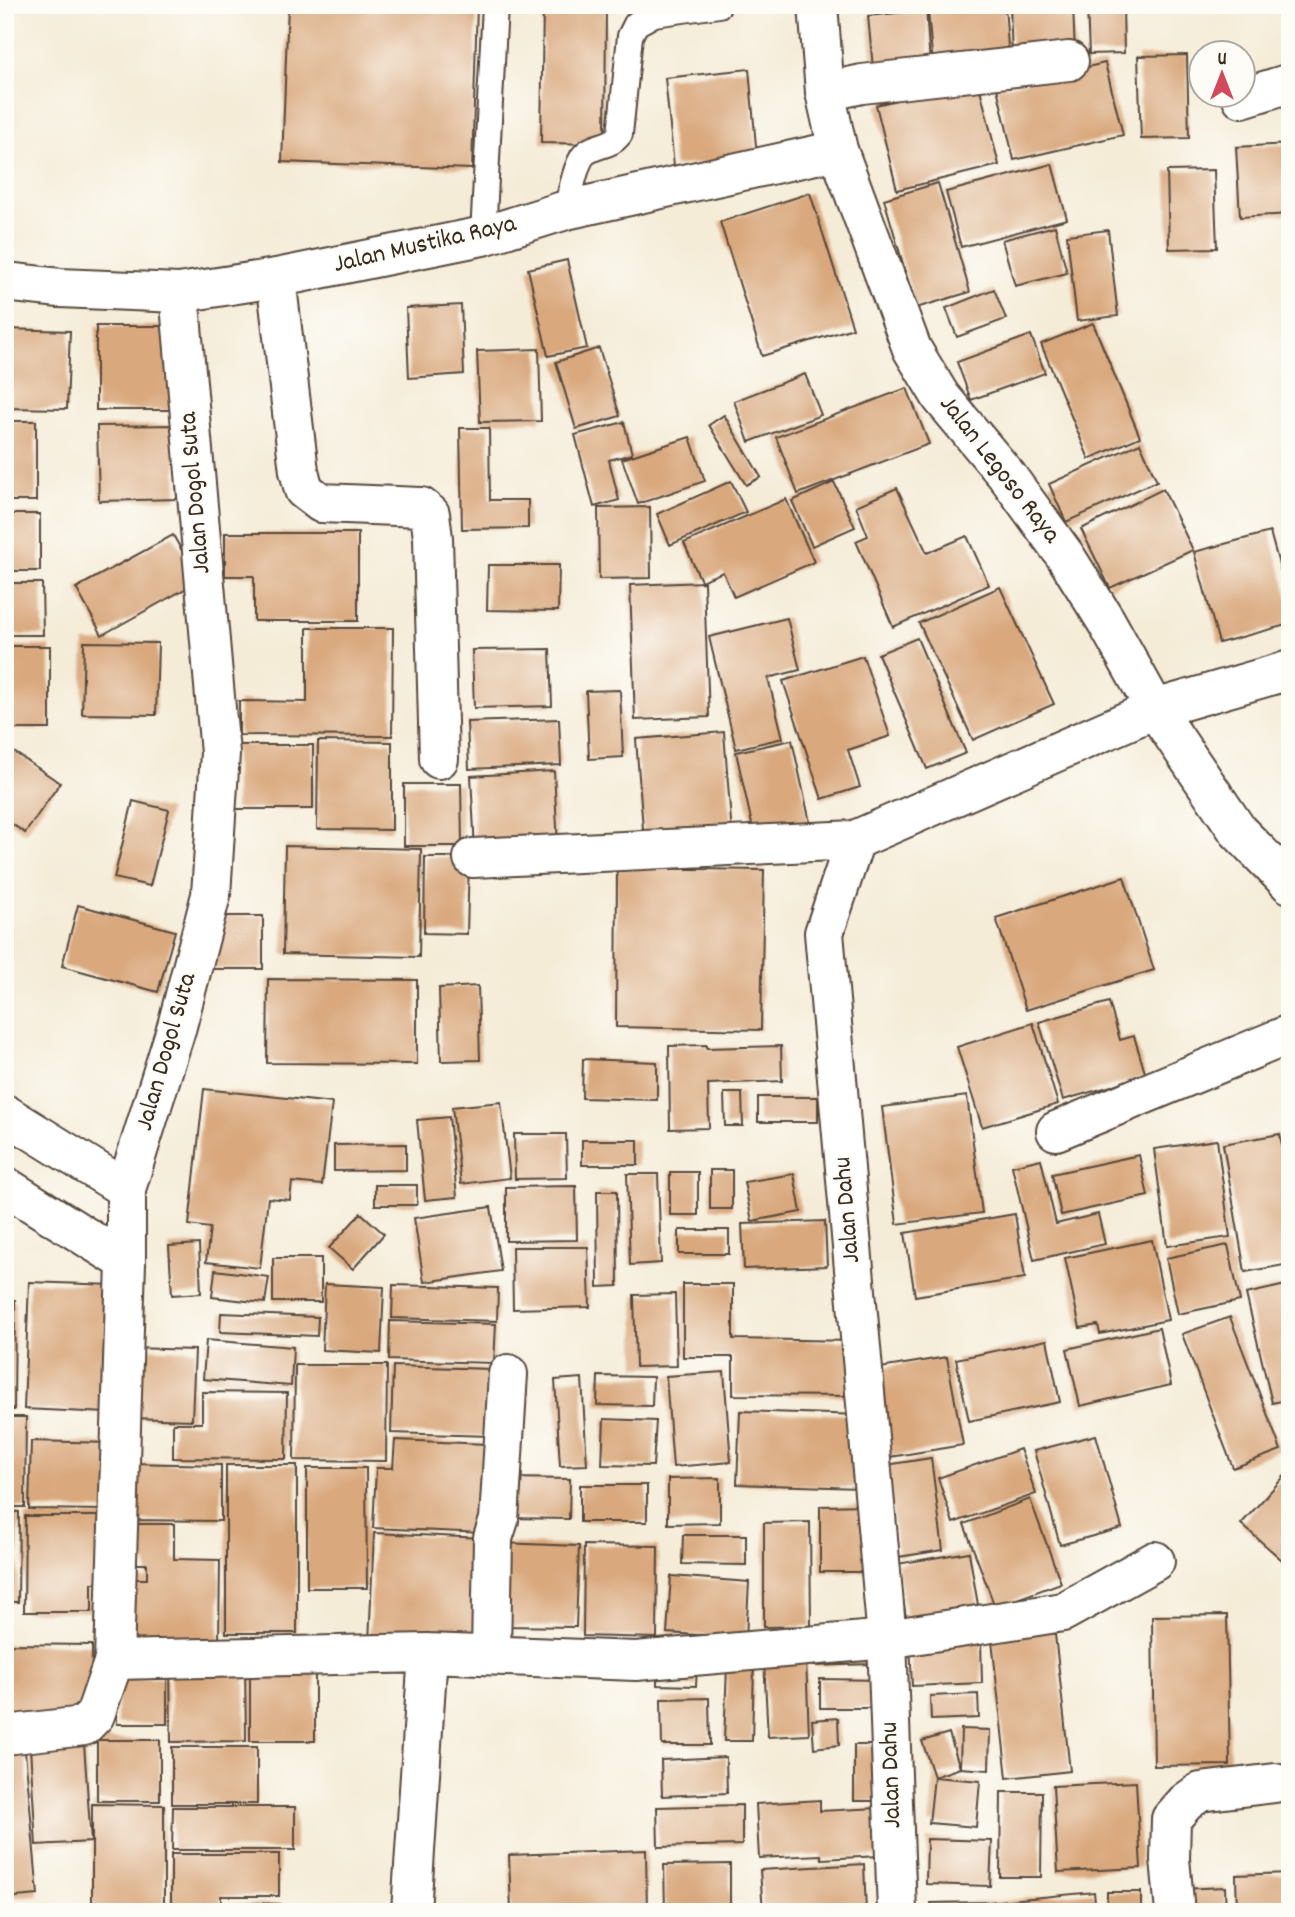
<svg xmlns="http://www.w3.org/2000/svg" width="1295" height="1917" font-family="Dekko,sans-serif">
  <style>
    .building { fill: #d9a87d }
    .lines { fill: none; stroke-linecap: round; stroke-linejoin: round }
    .service-casing { stroke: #57473a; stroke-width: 28 }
    .minor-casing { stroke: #57473a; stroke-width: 42 }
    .tertiary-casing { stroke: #57473a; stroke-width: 42 }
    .service { stroke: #fff; stroke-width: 24 }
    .minor { stroke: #fff; stroke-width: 38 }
    .tertiary { stroke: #fff; stroke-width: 38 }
    .labels { text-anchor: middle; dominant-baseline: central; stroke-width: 5; stroke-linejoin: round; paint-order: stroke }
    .street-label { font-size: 26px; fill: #3b2a1e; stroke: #fdfcf7 }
  </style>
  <rect width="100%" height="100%" fill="#fdfcf7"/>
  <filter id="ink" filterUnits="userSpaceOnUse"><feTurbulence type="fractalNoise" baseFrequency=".0143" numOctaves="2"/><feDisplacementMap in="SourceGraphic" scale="14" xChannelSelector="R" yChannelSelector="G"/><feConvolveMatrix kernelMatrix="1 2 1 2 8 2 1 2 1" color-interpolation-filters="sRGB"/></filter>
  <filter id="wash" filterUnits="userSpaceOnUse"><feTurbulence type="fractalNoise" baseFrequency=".00686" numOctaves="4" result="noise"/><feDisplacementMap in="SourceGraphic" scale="28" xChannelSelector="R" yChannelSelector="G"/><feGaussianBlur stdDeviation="1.57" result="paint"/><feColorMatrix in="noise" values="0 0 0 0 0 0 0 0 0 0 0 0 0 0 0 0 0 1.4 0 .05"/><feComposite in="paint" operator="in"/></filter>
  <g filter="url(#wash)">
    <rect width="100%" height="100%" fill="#f5ecd8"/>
    <g id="blocks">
      <path class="building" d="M288,5h189l-5,164 -190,-7z
        M543,5h63l-1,139 -64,-1z
        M1005,5l4,56 -76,5 -5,-55z
        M1010,5h63l2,49 -63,3z
        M1087,5h36l1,48 -35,1z
        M926,10l4,53 -57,5 -5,-52z
        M1187,55l2,83 -48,1 -3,-83z
        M1105,63l18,72 -109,25 -17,-72z
        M749,69l8,88 -83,9 -9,-88z
        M978,81l21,84 -102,25 -21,-85z
        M1290,144v70l-50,3 -4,-70z
        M1052,164l15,55 -106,28 -15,-55z
        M1214,170l3,78 -48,1 -2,-78z
        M938,183l32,109 -54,16 -32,-109z
        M810,193l43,135 -91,28 -42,-134z
        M1055,226l12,47 -52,13 -13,-46z
        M1108,230l10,86 -41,5 -10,-86z
        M567,260l20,88 -39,8 -20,-87z
        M994,289l12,30 -49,18 -11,-29z
        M461,305l3,69 -55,4 -3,-70z
        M1093,323l47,114 -51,22 -48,-115z
        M96,326h76v84h-76z
        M5,329l65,2 -3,78 -62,-1z
        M1031,335l14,38 -74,27 -14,-38z
        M599,348l21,68 -44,13 -20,-67z
        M539,349l2,72 -61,1 -3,-71z
        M805,374l16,41 -72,27 -15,-41z
        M907,388l22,56 -131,50 -22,-57z
        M724,415l37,62 -15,8 -37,-60z
        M5,421h31v80h-31z
        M624,422l8,32 -23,6 10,40 -25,7 -19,-72z
        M175,425l2,74 -78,2 -2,-75z
        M460,428h29l1,72h38v28l-66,1z
        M690,437l15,44 -67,23 -16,-45z
        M1140,443l17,38 -91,41 -17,-38z
        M731,481l15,31 -76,33 -13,-31z
        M834,482l21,45 -43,19 -20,-45z
        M897,488l30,65 40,-17 22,49 -96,42 -37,-86 12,-5 -12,-30z
        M1163,489l30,61 -83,38 -29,-59z
        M786,499l28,63 -80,35 -11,-25 -22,9 -17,-38z
        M650,507l1,71 -52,1 -1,-71z
        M5,514h35v57h-35z
        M1270,532l20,72v20l-71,19 -25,-91z
        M225,533h133v88h-104v-45h-29z
        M173,535l26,46 -97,54 -26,-47z
        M488,565h71l-1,46 -71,-1z
        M704,582l5,135 -74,3 -5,-135z
        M5,583h37l1,52h-38z
        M1000,587l54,117 -81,36 -54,-117z
        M787,618l13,52 -32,8 15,60 -47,11 -27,-112z
        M307,628h86l-1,108 -153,-1v-34l68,1z
        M917,638l49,115 -39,16 -49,-115z
        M84,642l74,1 -2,72 -74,-1z
        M5,646h45v83h-45z
        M550,649l2,57 -78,2 -2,-58z
        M863,656l27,80 -42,14 12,37 -38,12 -39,-118z
        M620,690l3,67 -34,2 -3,-68z
        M559,719l2,46 -92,4 -2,-47z
        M724,732l8,103 -88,7 -8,-103z
        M792,740l19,87 -56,11 -19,-86z
        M318,741l74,1v88l-75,-1z
        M235,745h78v64h-78z
        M5,746l55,37 -35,50 -20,-14z
        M554,771l4,75 -83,4 -4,-74z
        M404,784h57l1,62h-58z
        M133,801l36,9 -19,76 -36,-8z
        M285,846l136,3 -2,108 -136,-3z
        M425,857h44l-2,77 -43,-1z
        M617,868l147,2 -3,160 -145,-3z
        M1124,877l30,93 -128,40 -30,-92z
        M78,905l97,26 -17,61 -96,-26z
        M210,916h53v53h-53z
        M268,979l149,1v84l-150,-1z
        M478,986l2,74 -39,1 -2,-73z
        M1109,1002l11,38 14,-4 12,40 -83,24 -24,-78z
        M1033,1023l25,81 -76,23 -25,-80z
        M707,1045v3l74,-2 1,35 -74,3 1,44 -39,1 -1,-83z
        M583,1059l74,3v38l-75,-2z
        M204,1089l128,14 -10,82 -30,-3 -2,18 -22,-2 -8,70 -54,-6 4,-34 -21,-3z
        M724,1093h18l1,33h-18z
        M967,1096l15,117 -85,11 -15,-117z
        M758,1097h60v25h-60z
        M501,1102l9,76 -49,6 -9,-77z
        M449,1117l8,80 -32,3 -8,-80z
        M514,1134h52l1,44 -52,1z
        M1280,1134l10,57v73l-45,8 -22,-128z
        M582,1140h56v25h-56z
        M1217,1140l13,97 -63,9 -13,-97z
        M406,1144v26l-72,1v-26z
        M1139,1155l9,41 -87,19 -9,-41z
        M1041,1159l15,65 42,-10 7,30 -71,16 -22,-94z
        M710,1170h22v39h-22z
        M670,1172h28v43h-28z
        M627,1174h31l3,89 -31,2z
        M794,1174l7,38 -49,9 -8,-39z
        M375,1185h42v20h-42z
        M576,1186l1,54 -71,1v-54z
        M597,1191h20l1,95 -20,1z
        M491,1207l10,64 -77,11 -10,-64z
        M361,1213l23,21 -31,35 -24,-21z
        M1015,1214l10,64 -110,18 -10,-63z
        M825,1221l2,45 -83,3 -2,-45z
        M679,1230h50v24h-50z
        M1152,1240l16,80 -68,14 -2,-9 -18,3 -15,-70z
        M199,1244l2,49 -29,2 -3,-49z
        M1228,1245l12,56 -62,13 -12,-56z
        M512,1247h76l2,60 -77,2z
        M273,1258h48v44h-48z
        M215,1270l54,7 -4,26 -53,-6z
        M29,1282l84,3 -5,128 -84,-4z
        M325,1284l59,3 -3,66 -59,-3z
        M683,1284h50v55l123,2v55l-123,-1v-38h-50z
        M1290,1284v115l-18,4 -26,-109z
        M393,1285l105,3 -1,33 -105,-3z
        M675,1294l2,72 -41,1 -2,-72z
        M5,1300h10l-1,110h-9z
        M221,1313l97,4 -1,19 -97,-4z
        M1230,1317l51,133 -48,18 -51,-134z
        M390,1321l106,3 -2,39 -105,-3z
        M1159,1328l12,57 -91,21 -13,-57z
        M206,1340l87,7 -2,39 -88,-7z
        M1047,1340l13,62 -91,19 -13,-62z
        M132,1348l63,2 -3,70 -61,-2z
        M947,1357l16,88 -73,12 -16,-88z
        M295,1365h92l-1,96 -92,-1z
        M393,1366l98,3 -1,67 -99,-3z
        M724,1372l7,90 -58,5 -7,-91z
        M598,1376l55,1 -1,29 -55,-1z
        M582,1378l5,87 -27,1 -5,-86z
        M202,1392l85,1 -1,66 -113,-1v-35h29z
        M740,1411l121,4 -2,73 -122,-4z
        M5,1417h21l-1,90h-20z
        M604,1419l52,2 -3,45 -51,-1z
        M1096,1435l26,93 -62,17 -26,-94z
        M395,1440l92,4 -3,89 -111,-5 3,-60h17z
        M31,1441l81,2 -2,67 -81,-1z
        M1020,1449l16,45 -83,29 -15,-45z
        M931,1458l12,92 -45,7 -12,-92z
        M129,1463l92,2v56l-92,-1z
        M226,1465h71v168h-71z
        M307,1468h59l1,120h-60z
        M1290,1470v97l-49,-43z
        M509,1478l61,1 -1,40 -61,-1z
        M720,1478v45l-52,1v-45z
        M580,1485h67v37h-67z
        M1030,1499l31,84 -66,24 -31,-83z
        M869,1505l1,67h-50v-66z
        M5,1512h14l-1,90h-13z
        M25,1516h84v67h-17v29h-68z
        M810,1522l1,104 -47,1v-104z
        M126,1524h48v35l46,1 -1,82 -94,-1v-62h22v-15h-21z
        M374,1533l109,5 -6,109 -108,-5z
        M683,1535h63v30l-64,-1z
        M499,1543l80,3 -3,81 -79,-1z
        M584,1545l74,1 -1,92 -74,-2z
        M969,1552l9,53 -72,12 -9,-53z
        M671,1576l78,6 -3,56 -79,-5z
        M1227,1615l3,150 -76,1 -2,-150z
        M1054,1625l16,146 -63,7 -16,-147z
        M981,1639l1,44 -70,3 -2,-44z
        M5,1644l87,1 -1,73 -86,-1z
        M871,1650v14l-57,2v-15z
        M806,1658l3,77 -41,2 -4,-77z
        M250,1662h65v79h-65z
        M170,1664h75l1,77 -75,1z
        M657,1664l40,2 -1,20 -39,-1z
        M727,1667h27l-2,74h-28z
        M117,1678h50v46h-50z
        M820,1679l62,1 -1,28h-61z
        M978,1694l1,24 -48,2 -1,-24z
        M709,1698l1,47h-48l-1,-46z
        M838,1718l1,27 -25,3 -2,-28z
        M961,1729l29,1 -1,40 -29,-2z
        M949,1733l11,35 -26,9 -12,-36z
        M24,1740l14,155 -33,3v-156z
        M97,1740h63v61h-63z
        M84,1744l7,98 -55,3 -6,-98z
        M854,1745h21v56h-21z
        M172,1747h85v57h-85z
        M726,1757l1,36 -65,3 -1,-36z
        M934,1777l46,4 -4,46 -47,-4z
        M1136,1782l5,86 -83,4 -5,-86z
        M1001,1792h41l-1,85h-41z
        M820,1800v11l58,-3 2,48 -58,3 -1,-4 -62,3 -3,-54z
        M92,1804l72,1v107h-72z
        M742,1805v40l-84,2 -1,-40z
        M173,1807h122v43h-123z
        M927,1839l65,2 -2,45 -64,-2z
        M646,1850l1,62h-136l-2,-57z
        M171,1854h108v42h-58v16h-50z
        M730,1864v48h-65l-1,-47z
        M864,1864l2,48h-103l-3,-42z
        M1290,1873v39h-53l-1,-37z
        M1225,1887l1,25h-44l-1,-23z
        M1094,1892l2,20h-165v-9l58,-1z
        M1107,1892h34v20h-34z
        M228,1903l53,1v8h-53z"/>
    </g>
  </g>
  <g filter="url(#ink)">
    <use href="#blocks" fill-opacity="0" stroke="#57473a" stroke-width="2"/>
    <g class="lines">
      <g class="service-casing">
        <path id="service" d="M566,210c4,-13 10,-51 21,-58 13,-9 22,-4 33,-18l10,-98 6,-12 18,-10 65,-9
          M483,236l12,-231"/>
      </g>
      <g class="minor-casing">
        <path id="minor" d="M825,92l37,-8 207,-23
          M1242,98l48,-15
          M276,278l23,193 5,19 17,13 100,4 9,7 3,24 6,221
          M5,282l55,6 119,5 97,-15 207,-42 83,-26 272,-60
          M473,858l382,-18
          M5,1114l121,75
          M1056,1131l234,-97
          M5,1186l121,76
          M491,1655l2,-117 6,-18 9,-146
          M114,1660l314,-7 208,8 251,-22 176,-27 92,-51
          M5,1735l79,-9 11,-11 19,-55 12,-398v-73l51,-163 34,-131 9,-142 -41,-460
          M411,1912l17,-259
          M897,1912l-10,-273 -63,-706 31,-93 300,-131 135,-39
          M1175,1912l-5,-53 1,-40 15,-17 14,-10 75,-9"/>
      </g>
      <g class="tertiary-casing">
        <path id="tertiary" d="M818,5l7,87 13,58 74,199 29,48 67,80 58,80 40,64 49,88 83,122 52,53"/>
      </g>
      <use href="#service" class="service"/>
      <use href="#minor" class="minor"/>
      <use href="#tertiary" class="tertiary"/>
    </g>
  </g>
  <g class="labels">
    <g class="street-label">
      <text transform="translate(425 245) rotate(-13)">Jalan Mustika Raya</text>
      <text transform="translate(999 470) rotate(52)">Jalan Legoso Raya</text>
      <text transform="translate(196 493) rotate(-95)">Jalan Dogol Suta</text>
      <text transform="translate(167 1052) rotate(-74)">Jalan Dogol Suta</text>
      <text transform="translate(848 1210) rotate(-95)">Jalan Dahu</text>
      <text transform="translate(892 1775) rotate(-92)">Jalan Dahu</text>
    </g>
  </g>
  <rect width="1295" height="1917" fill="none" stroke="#fdfcf7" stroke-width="28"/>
  <g transform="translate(1222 74)"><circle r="33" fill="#fdfcf7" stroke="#afa8a0" stroke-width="2"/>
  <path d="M0-5L12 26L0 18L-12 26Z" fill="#d1495b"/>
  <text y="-10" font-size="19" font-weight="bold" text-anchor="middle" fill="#3b2a1e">U</text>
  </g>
</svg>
